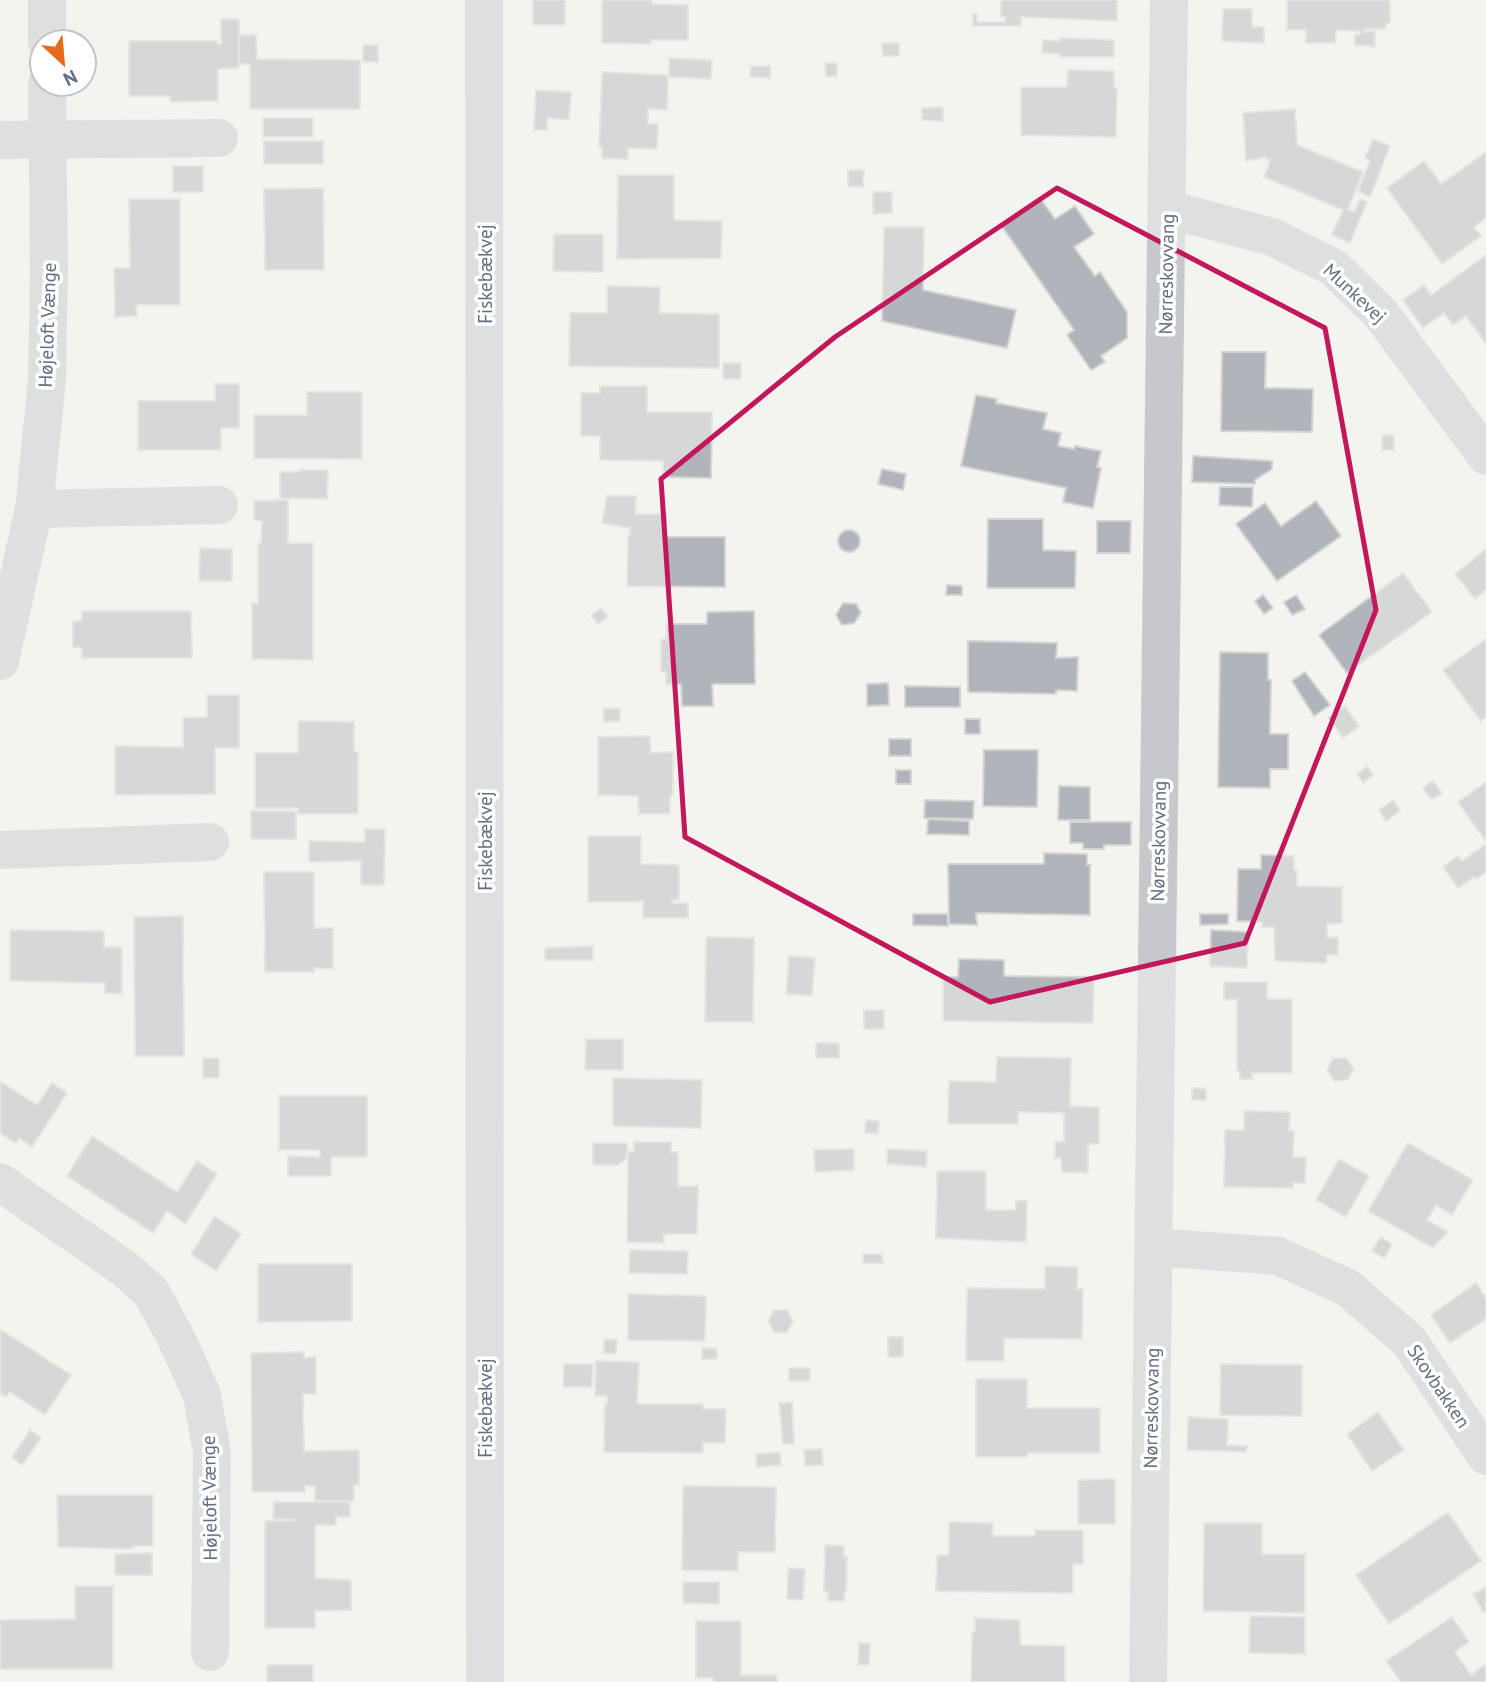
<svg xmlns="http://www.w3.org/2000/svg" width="1486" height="1682" font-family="'PT Sans',sans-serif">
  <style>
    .building { fill: #b1b5bb; stroke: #d4d5d2; stroke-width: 2 }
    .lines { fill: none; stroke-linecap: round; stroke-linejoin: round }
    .minor { stroke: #c6c8cc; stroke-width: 38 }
    .marked { fill: none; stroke: #c2185b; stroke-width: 5; stroke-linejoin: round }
    .labels { text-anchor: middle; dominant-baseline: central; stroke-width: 7; stroke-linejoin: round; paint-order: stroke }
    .street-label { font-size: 19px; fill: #626e81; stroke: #fff }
  </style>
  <rect width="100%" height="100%" fill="#f3f4ef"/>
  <path class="building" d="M533,0h32v25h-32z
    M602,0h50v4l36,1v35h-37v4l-49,-1z
    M1001,0h116v21l-96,-4v9h-48v-12h4v8h28v-5h-4z
    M1287,0h103v23h-4v6h-21v3l10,-1v16l-20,-2v-10l6,-1v-3l-25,-1 -1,13h-29v-13h-19z
    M1223,9h29v18h12v16l-42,-2z
    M221,19h18v49l-21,1v32l-48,1v-6h-41v-55h88l1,3h3z
    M239,35h17l1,24 103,1v49h-110v-45h-11z
    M1060,38l54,2v17h-54v-3l-18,-1 1,-13 17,1z
    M882,43h17v13h-16z
    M363,45h15v17h-15z
    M669,58l43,2 -1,19 -43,-2 -1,33 -19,-1v15h10l-1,25 -29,-1v11l-26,-1v-11h-3l3,-75 67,3z
    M825,63h12v13l-11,1z
    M751,66h19v12l-20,-1z
    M1068,70l46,1v17h3l-1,49 -95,-2v-48h46z
    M536,90l35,2 -2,28 -22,-2v12h-13z
    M943,107v14l-21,-1v-12z
    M1295,109l2,36 66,27 -15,37 6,3 6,-13 7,3 -17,41 -18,-8 11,-25 -79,-33 7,-18 -5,1v-3l-20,4 -3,-48z
    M263,118h50v19h-50z
    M1373,139l17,7 -20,51 -12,-6 12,-31 -5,-2z
    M264,141h59v23h-59z
    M1486,152v66l-12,9 7,9 -39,28 -55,-76 37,-27 17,23z
    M173,166h30v26h-30z
    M848,170h16l-1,17 -15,-1z
    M618,175h56v45l48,1 -1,37 -104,1z
    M323,188l1,82h-59l-1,-81z
    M873,192h19v21l-19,1z
    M1040,198l15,21 20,-13 19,28 -20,13 21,29 5,-4 27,40v26l-26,18 4,6 -14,8 -24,-35 7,-5 -73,-105z
    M129,199h51v106h-44l1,11 -22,1 -1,-49h16z
    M884,227h40l-1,63 93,20 -9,38 -125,-27z
    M554,234h49v38l-50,-1z
    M1486,255v89l-20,-28 -13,9 -9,-12 -21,15 -20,-28 21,-15 7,10z
    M607,286l53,1 -1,26 60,1v54l-150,-2 1,-53h37z
    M1222,352h44l-1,36 48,1 -1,43 -91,-1z
    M723,363h18v16h-18z
    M215,384h24v44h-18v22h-83v-49h77z
    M600,386h47v26h65l-1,66 -48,-1v-16l-63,-1v-24h-19v-43h19z
    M307,392h55v67l-108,-1v-43h53z
    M976,395l21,4 -1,4 51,10 -4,16 18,4 -3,13 16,3 1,-3 26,5 -4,16 4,1 -8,40 -30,-6 3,-14 -105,-22z
    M1382,435h12v15h-12z
    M1193,456l79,5v8l-17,11v4l-63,-2z
    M882,469l24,5 -3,16 -25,-6z
    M299,470h29l-1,29 -47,-1v-26h19z
    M1220,487h33l-1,20 -33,-2z
    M607,496h29l-1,18h31l-1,23h60v50l-98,-1 1,-51h2v-7l-28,-5z
    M288,500v43h25v117l-61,-1v-56l6,1v-61h3l1,-22 -8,-1v-19z
    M1316,501l25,35 -64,45 -41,-57 29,-21 16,23z
    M988,519h55v31l33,1 -1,37h-88z
    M1097,521h34l-1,32h-33z
    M838 541a11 11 0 1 1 22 0a11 11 0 1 1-22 0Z
    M200,548l32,1v32h-33z
    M1486,549v41l-11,9 -20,-25z
    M1403,573l29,39 -85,61 -28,-38z
    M947,585l15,1v9h-16z
    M1263,595l10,13 -9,6 -9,-13z
    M1296,595l9,14 -13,6 -8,-13z
    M843,603l13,1 5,9 -7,10 -12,2 -6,-10z
    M601,608l7,8 -10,8 -7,-8z
    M82,611h109l1,47h-110v-10l-9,-1v-26h9z
    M754,611l1,73h-43l1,22h-31l-1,-22h-15v-12h-5v-33h5v-15h41v-12z
    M1486,639v78l-5,4 -38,-51z
    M968,641l89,2 -1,15 22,-1 -1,34 -21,-1v4l-88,-2z
    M1220,652l48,1v27h3l-1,54h18v35h-18v19l-52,-1z
    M1305,672l25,33 -16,11 -22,-35z
    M888,683l1,22 -22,1v-22z
    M905,686l55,1v20h-55z
    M207,695h32v53h-24v46l-100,1v-49l68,1v-29l24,-1z
    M1345,706l14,20 -16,12 -14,-20z
    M620,708v13l-16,1 -1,-13z
    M965,719h15v15h-15z
    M298,721l56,1v30h4v62h-60v-6h-43v-55h43z
    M650,736l1,17 22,-1v43h-3v19h-31l-1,-18 -40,-1v-58z
    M889,739h22v17h-22z
    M984,750h54l-1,57 -54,-1z
    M1367,766l6,9 -10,8 -6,-9z
    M896,770h15v14h-15z
    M1433,781l9,12 -10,7 -9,-12z
    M1486,782v57l-1,1 -27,-38z
    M1059,786l31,1v33h-32z
    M925,800l49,1 -1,18 -49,-1z
    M1393,800l7,11 -14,10 -7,-11z
    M251,811h45v28h-45z
    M928,819l41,2v14l-42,-1z
    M1070,822h61v23h-27v4h-21v-6h-13z
    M365,829h20l-1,56h-23v-24l-52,1v-21l56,1z
    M588,836h53v28l38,1v35h-7v3h16v15h-45v-18h-3v2h-52z
    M1486,844v28l-10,7 -2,-2 -16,11 -15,-21 15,-11 4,5z
    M1044,853l43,1v11h3v50l-114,-2 1,12 -28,-1 -1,-60h96z
    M1261,855l33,1v14h3v16l45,1v36l-15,1v13l11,1v17h-11l-1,8 -51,-2 -1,-34h-12l1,-5 -26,-1 1,-52h23z
    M264,872h50v56h19v41l-19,-1v4h-49z
    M913,914h35v12l-35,-1z
    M1200,914h28v10l-28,1z
    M183,916l1,140h-49l-1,-139z
    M10,930l94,1v16h18v47l-17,-1v-10l-95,-2z
    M1211,930l37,2 -1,36 -37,-2z
    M706,937l48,1 -1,84h-48z
    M593,946v14h-48v-12z
    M789,956l26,2 -3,38 -26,-2z
    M959,959l45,1v16l90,1 -1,46 -150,-2v-44h15z
    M1224,982h43v17h25v74h-40l1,6h-13v-8h-3v-72l-13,1z
    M864,1010h20v19h-20z
    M586,1039h37v31h-38z
    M816,1043h23v15h-23z
    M997,1057l74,1 -1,48 29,1v37h-11v29l-26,-1 -1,-14h-6v-16h9v-29l-46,-1v12h-70l1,-43 47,1z
    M203,1058h16v20h-16z
    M1333,1058h13l8,11 -7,11 -13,1 -7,-11z
    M613,1078l89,2 -1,48 -88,-2z
    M0,1081l37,24 15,-22 15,10 -35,54 -13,-9 -3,6 -16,-11z
    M1192,1088l14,1v11h-14z
    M279,1096h88v61h-36v19h-43v-20l32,1v-7h-41z
    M1244,1111l46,1 -1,19h5l-1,26h13l-1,26h-12v5l-69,-1 1,-57h19z
    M866,1120l13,1 -1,13 -13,-1z
    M92,1136l85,56 20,-31 20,13 -32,50 -18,-13 -14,22 -86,-57z
    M634,1142h37v10h7v34h20l-1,48h-33v9l-37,-1 1,-91 6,1z
    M593,1143h34v15l-9,7h-25z
    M1408,1143l65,37 -21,35 -16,-10 -9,15 21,12 -15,16 -65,-37z
    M854,1149v21l-39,2 -1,-22z
    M887,1149l40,2 -1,16 -39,-3z
    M1339,1159l30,17 -23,41 -30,-17z
    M937,1171h49v39h30v-9h11l-1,41 -90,-4z
    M215,1216l26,18 -25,37 -25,-17z
    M1381,1237l11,7 -8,14 -12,-7z
    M630,1250l58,1 -1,23 -58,-1z
    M863,1254h19l1,9h-20z
    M258,1264h94v57l-94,1z
    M1045,1266l33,1 -1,22h6l-1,50 -78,-1v23h-38l1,-73 78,1z
    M1476,1283l10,15v21l-36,24 -19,-28z
    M628,1294l78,2 -1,45 -77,-1z
    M774,1310h13l6,12 -7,11 -12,-1 -6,-11z
    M0,1329l71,46 -26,40 -35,-23 -4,5 -5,-4 -1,1z
    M888,1337h15v20h-15z
    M605,1339l12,1 -1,14 -13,-1z
    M702,1348l15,1v10h-15z
    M304,1352v6l12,-1v37h-13l1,57 55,-1v35h-5v16h-39v-15h-10v6h-53l-1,-139z
    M596,1361l43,1 -2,42h66v5h23l-1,34h-22v10l-99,-1 1,-49 2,1v-8h-12z
    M564,1364h29l-1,23h-29z
    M1221,1364l81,1v51l-82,-1z
    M789,1368h21v13h-21z
    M976,1379h51v29h73v45h-73v4h-51z
    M792,1402l2,42h-11l-4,-41z
    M1378,1412l26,38 -32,21 -25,-37z
    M1188,1417l40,2 -1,26 20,1 -1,6 -59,-2z
    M30,1430l11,8 -19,27 -10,-8z
    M822,1449l1,16 -18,1 -1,-16z
    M780,1452l1,13 -24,2 -1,-13z
    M1115,1479v45h-37v-44z
    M683,1486l93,1 -1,65h-37v19l-56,-1z
    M57,1495h96v51h-20l1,3 -76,-2z
    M274,1502h76v15h-14v8h-21v53l36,2v30l-36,1v17h-50v-107h29v-2h-21z
    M1448,1512l33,49 -92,63 -33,-49z
    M949,1522l44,1 -1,13h43v-6h48v34h-10v29l-137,-2 1,-36h12z
    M1204,1523h58v31h43v59l-102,-2z
    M825,1545l19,1v11h3l-1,35h-1l-1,9h-16v-9h-4z
    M152,1553v22h-37v-21z
    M788,1568l17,1 -2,31 -16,-1z
    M683,1582h36v22l-36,-1z
    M75,1586h38v83h-113v-49l75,-1z
    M1486,1587v23l-3,2 -10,-18z
    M1250,1616l55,1v37l-56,-1z
    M1452,1617l17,25 -14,10 16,23 13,-10 2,2v15h-85l-15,-21z
    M975,1618l44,2 2,25 44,1v36h-94l1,-50h3z
    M696,1621h45v54h36v7h-64v-4h-17z
    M859,1643h11l-1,22h-11z
    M267,1665h46v17h-46z"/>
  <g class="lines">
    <path class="minor" d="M47,0v42
      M484,0l1,1682
      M0,140l219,-2
      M1167,209l105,28 61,30 48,47 105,142
      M34,509l185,-4
      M0,661l34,-152 13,-130 2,-108 -2,-187
      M0,850l210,-8
      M0,1182l125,87 26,23 24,44 27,59 10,57 -2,200
      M1153,1247l125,9 70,32 61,53 77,115
      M1148,1682l21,-1682"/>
  </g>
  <path d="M0 0H1486V1682H0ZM1057,188l268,140 51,282 -131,333 -255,59 -305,-165 -24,-358 174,-142z" fill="#f3f4ef" fill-opacity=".55" fill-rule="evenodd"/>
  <path class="marked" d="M1057,188l268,140 51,282 -131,333 -255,59 -305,-165 -24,-358 174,-142z"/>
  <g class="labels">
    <g class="street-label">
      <text transform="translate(485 274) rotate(-90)">Fiskebækvej</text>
      <text transform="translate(1166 274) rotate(-89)">Nørreskovvang</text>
      <text transform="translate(1355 293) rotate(43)">Munkevej</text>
      <text transform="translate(47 325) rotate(-88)">Højeloft Vænge</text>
      <text transform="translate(485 841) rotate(-90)">Fiskebækvej</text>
      <text transform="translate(1158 841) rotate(-89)">Nørreskovvang</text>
      <text transform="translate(1439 1386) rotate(56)">Skovbakken</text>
      <text transform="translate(485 1408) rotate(-90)">Fiskebækvej</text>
      <text transform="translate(1151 1408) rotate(-89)">Nørreskovvang</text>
      <text transform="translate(209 1498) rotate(-91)">Højeloft Vænge</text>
    </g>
  </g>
  <g transform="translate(63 63) rotate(154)"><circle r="33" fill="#ffffff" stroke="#c0c5cd" stroke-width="2"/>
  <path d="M0-5L12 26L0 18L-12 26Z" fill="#e76b1c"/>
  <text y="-10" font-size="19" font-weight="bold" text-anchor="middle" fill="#626e81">N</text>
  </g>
</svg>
